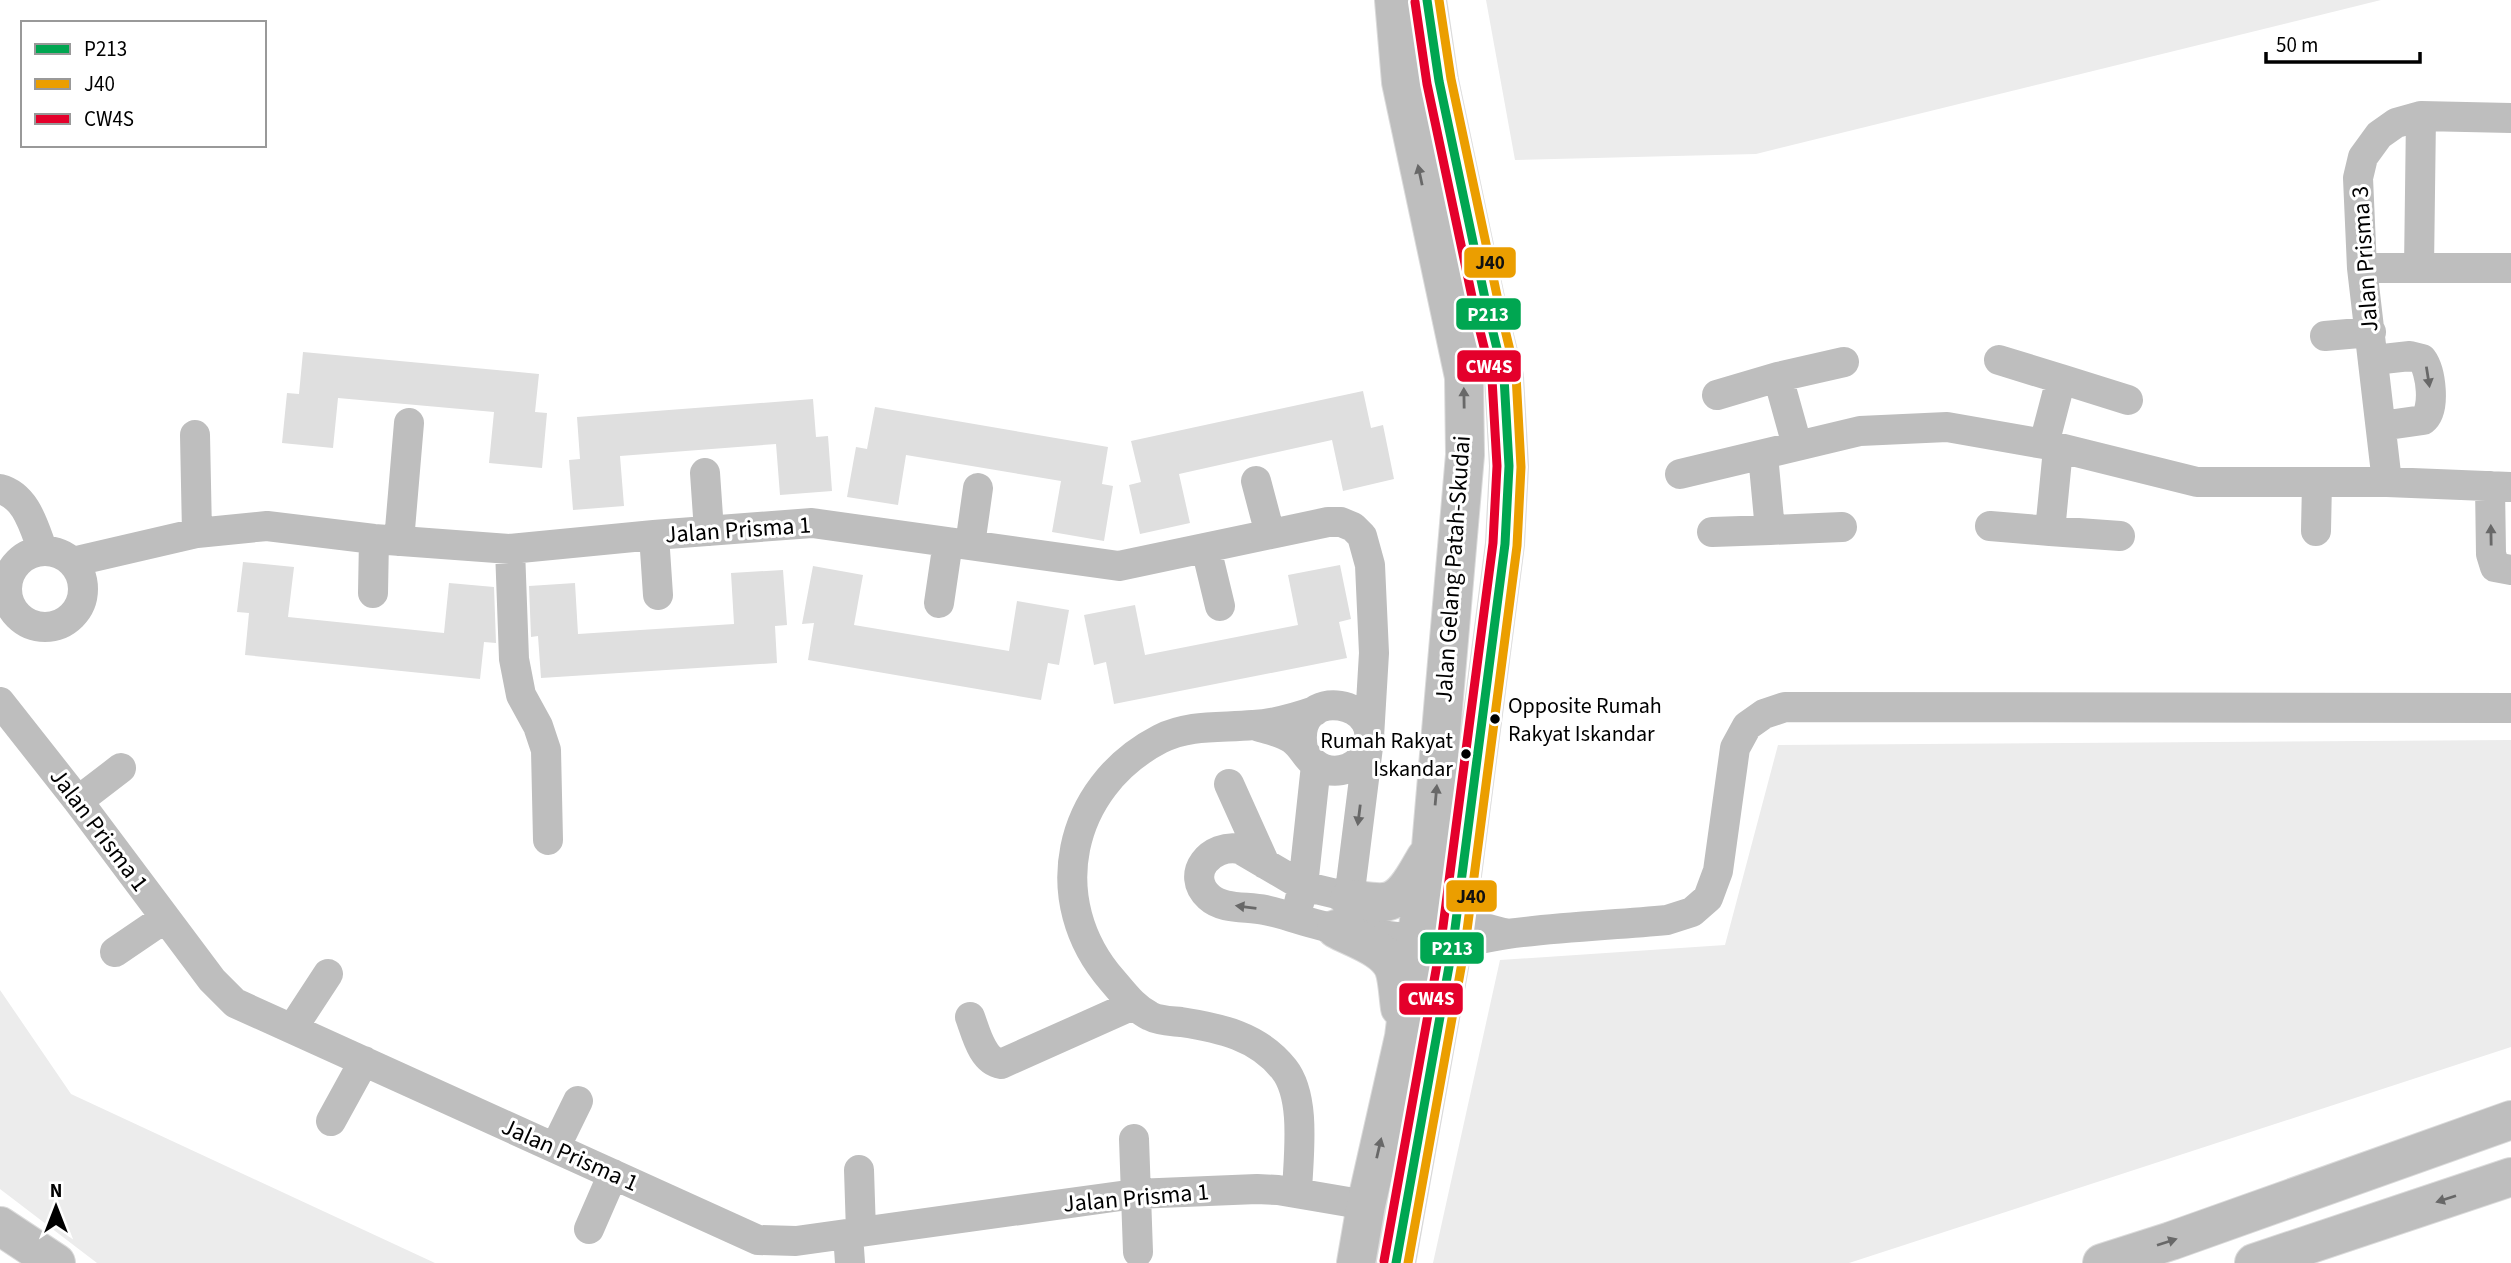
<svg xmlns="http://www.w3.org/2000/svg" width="2511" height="1263" font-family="'Source Sans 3',sans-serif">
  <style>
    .green { fill: #ececec }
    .building { fill: #dfdfdf }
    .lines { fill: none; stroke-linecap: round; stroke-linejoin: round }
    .major-casing { stroke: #dbdbdb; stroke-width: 40 }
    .highway-casing { stroke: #dbdbdb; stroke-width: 40 }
    .minor { stroke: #bebebe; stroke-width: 30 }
    .major { stroke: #bebebe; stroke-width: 38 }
    .highway { stroke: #bebebe; stroke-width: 38 }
    .bus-1-casing { stroke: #fff; stroke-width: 14 }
    .bus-2-casing { stroke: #fff; stroke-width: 14 }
    .bus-3-casing { stroke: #fff; stroke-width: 14 }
    .bus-1 { stroke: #00a651; stroke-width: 9 }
    .bus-2 { stroke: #eb9e00; stroke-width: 9 }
    .bus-3 { stroke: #e4002b; stroke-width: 9 }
    .oneway { fill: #686868 }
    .bus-dot { fill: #000; stroke: #fff; stroke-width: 2.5 }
    .labels { text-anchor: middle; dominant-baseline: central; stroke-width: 6; stroke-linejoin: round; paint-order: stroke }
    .bus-label { font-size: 22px; fill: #000; stroke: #fff; text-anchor: start }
    .street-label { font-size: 24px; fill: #000; stroke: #fff }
    .line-badge { stroke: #fff; stroke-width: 2.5 }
    .badge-label { font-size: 19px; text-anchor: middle; font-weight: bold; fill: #fff }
    .pale-badge-label { font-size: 19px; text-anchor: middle; font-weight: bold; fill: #111 }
  </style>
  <rect width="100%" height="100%" fill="#fff"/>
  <path class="green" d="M1486,0h895l-625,154 -241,6z
    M2511,740v307l-662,216h-416l67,-303 225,-15 53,-200z
    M0,990l71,104 364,169h-338l-97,-74z"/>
  <path class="building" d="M303,352l236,22 -4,38 12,1 -5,55 -53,-5 5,-51 -156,-14 -5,50 -51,-5 5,-50 12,1z
    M1363,391l8,37 12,-3 11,54 -51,12 -11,-51 -153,34 11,49 -50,11 -11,-49 12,-3 -10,-41z
    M813,399l3,38 12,-1 4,55 -52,4 -4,-51 -156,12 4,50 -51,4 -4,-50 11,-1 -3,-42z
    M875,407l233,40 -6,37 11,2 -9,55 -52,-9 9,-51 -155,-26 -8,50 -51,-8 9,-50 11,2z
    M243,562l51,5 -6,50 156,16 5,-50 45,4 2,56 -12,-1 -4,37 -235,-24 4,-42 -12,-1z
    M1340,565l11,54 -12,3 8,36 -233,46 -8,-42 -12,3 -10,-50 51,-10 10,50 153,-30 -10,-50z
    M813,566l50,9 -9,50 155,26 8,-50 52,9 -10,55 -11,-2 -7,37 -233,-40 6,-37 -12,1z
    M783,570l4,55 -12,1 2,37 -236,15 -3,-42 -7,1 -2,-51 46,-3 3,51 156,-10 -3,-51z"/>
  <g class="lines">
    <g class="major-casing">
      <path id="major" d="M1349,899c11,1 24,4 35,3 21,-2 32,-29 42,-45
        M1336,929c18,10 50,19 58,40 4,12 4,26 6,39
        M1356,1263l10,-58 38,-168 12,-98 15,-92 34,-392 -1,-78 -63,-295 -7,-82
        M1396,1263l57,-319 52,-400 4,-78 -5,-89 -17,-69 -48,-227 -12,-81"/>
    </g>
    <g class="highway-casing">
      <path id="highway" d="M0,1226l56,37
        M2102,1263l69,-22 340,-121
        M2254,1263l257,-86"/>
    </g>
    <path class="minor" d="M2362,268h149
      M2419,268l2,-152
      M2325,336l46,-4
      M1999,360l62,19
      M2374,360l36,-4 12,3c9,12 14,51 1,61l-42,6
      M1717,395l61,-18
      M195,435l2,98
      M2044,444l17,-65 67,21
      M1797,445l-19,-68 66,-15
      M1763,455l7,75 72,-3
      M705,473l4,58
      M1680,474l180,-43 87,-4 97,17 153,38h190l124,5
      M1256,481l14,53
      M2387,482l-25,-214 -4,-90 5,-21 16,-22 17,-12 25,-7 90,2
      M2490,486l1,68 4,13 16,3
      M0,489c27,7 34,39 43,62
      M1990,526l60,5 8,-82
      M2050,531l70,5
      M2316,531l1,-49
      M1712,532l58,-2
      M654,535l4,60
      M399,541l10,-118
      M970,545l8,-57
      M1206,548l14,58
      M510,549l4,110 7,36 17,31 8,24 2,90
      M7 589a38 38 0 1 1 76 0a38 38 0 1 1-76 0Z
      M72,562l125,-29 70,-7 107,13 136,10 144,-14 158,-12 307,43 209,-44h13l12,5 9,9 8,29 4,88 -5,84
      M373,593l1,-54
      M939,603l9,-61
      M0,702l78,99 134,179 23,23 523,237 38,1 339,-47 122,-5 21,1 88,15
      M1257,726c12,4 25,6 35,13 10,7 13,17 22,24 15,13 40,9 50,-9 30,-53 -74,-74 -61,-5
      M1229,784l36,80
      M78,801l43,-33
      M1349,899l19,-152
      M1370,902l-67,-16 -63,-37c-29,-6 -56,25 -31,48 14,13 38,9 56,13 24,5 48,15 72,19 25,5 50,6 75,10 13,1 29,5 42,5 18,-2 35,-8 53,-10 53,-7 107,-9 160,-14l25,-8 16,-14 10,-27 17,-123 12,-22 17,-12 21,-7 726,1
      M1299,903l4,-17 13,-121
      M1436,915l71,19
      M115,952l50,-34
      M970,1017c6,16 12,44 31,47l132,-59
      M292,1029l36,-55
      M331,1121l33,-60
      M1134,1139l4,113
      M555,1148l23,-47
      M859,1170l2,62
      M1297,1193c1,-35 10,-95 -13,-124 -26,-33 -64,-41 -103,-47 -9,-1 -22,-1 -31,-6 -16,-8 -26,-22 -38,-36 -69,-79 -45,-193 48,-241 30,-15 61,-11 93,-14 22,-1 42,-7 62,-14
      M589,1229l24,-55
      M848,1234l2,29"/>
    <use href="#major" class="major"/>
    <use href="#highway" class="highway"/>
    <g class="bus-1-casing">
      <path id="bus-1" d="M1396,1263l57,-319 52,-400 4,-78 -5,-89 -17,-69 -48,-227 -12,-81"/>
    </g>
    <g class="bus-2-casing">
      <path id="bus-2" d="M1408,1263l57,-317 52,-400 4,-79 -5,-92 -17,-70 -48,-226 -12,-79"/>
    </g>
    <g class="bus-3-casing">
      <path id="bus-3" d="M1384,1261l57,-319 52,-399 4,-77 -5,-87 -17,-68 -48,-227 -12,-82"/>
    </g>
    <use href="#bus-1" class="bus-1"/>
    <use href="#bus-2" class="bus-2"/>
    <use href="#bus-3" class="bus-3"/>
  </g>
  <defs><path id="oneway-solid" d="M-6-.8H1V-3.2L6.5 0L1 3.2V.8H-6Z" transform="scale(1.75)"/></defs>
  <g class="oneway">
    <use href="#oneway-solid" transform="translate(1420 175) rotate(-102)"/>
    <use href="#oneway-solid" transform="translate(2428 377) rotate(81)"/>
    <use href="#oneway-solid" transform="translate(1464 398) rotate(-91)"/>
    <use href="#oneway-solid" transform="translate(2491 535) rotate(-91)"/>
    <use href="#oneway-solid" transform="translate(1436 795) rotate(-85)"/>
    <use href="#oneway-solid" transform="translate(1359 815) rotate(97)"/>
    <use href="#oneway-solid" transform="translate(1246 907) rotate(-173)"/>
    <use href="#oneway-solid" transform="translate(1379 1148) rotate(-77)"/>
    <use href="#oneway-solid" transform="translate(2446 1199) rotate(162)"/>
    <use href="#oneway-solid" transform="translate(2167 1242) rotate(-18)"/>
  </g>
  <g class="bus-dot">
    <circle cx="1495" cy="719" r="6"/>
    <circle cx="1466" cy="754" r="6"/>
  </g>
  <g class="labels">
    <g class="bus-label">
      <text x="1508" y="706">Opposite Rumah<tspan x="1508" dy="28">Rakyat Iskandar</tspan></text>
      <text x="1453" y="741" text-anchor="end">Rumah Rakyat<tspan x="1453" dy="28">Iskandar</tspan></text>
    </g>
    <g class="street-label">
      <text transform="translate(2365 259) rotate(-94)">Jalan Prisma 3</text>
      <text transform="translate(738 530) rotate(-4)">Jalan Prisma 1</text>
      <text transform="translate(1453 569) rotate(-86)">Jalan Gelang Patah-Skudai</text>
      <text transform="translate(99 830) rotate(53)">Jalan Prisma 1</text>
      <text transform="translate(570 1155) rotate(24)">Jalan Prisma 1</text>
      <text transform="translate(1136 1198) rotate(-5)">Jalan Prisma 1</text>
    </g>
  </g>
  <g class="line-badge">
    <rect x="1463" y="246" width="54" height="33" rx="7" fill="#eb9e00"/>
    <rect x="1455" y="297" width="67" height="34" rx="7" fill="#00a651"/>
    <rect x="1456" y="349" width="66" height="34" rx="7" fill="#e4002b"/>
    <rect x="1445" y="879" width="53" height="34" rx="7" fill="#eb9e00"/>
    <rect x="1419" y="931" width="66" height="34" rx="7" fill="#00a651"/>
    <rect x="1398" y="982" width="66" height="34" rx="7" fill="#e4002b"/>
  </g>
  <g class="badge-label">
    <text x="1488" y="321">P213</text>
    <text x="1489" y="373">CW4S</text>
    <text x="1452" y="955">P213</text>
    <text x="1431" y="1005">CW4S</text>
  </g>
  <g class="pale-badge-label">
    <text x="1490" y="269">J40</text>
    <text x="1471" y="903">J40</text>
  </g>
  <rect x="21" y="21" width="245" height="126" fill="#ffffff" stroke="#999999" stroke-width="2"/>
  <rect x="35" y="44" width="35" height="10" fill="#00a651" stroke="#999999" stroke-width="2"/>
  <text x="84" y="56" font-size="21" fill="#000000">P213</text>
  <rect x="35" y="79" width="35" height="10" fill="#eb9e00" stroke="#999999" stroke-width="2"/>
  <text x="84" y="91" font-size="21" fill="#000000">J40</text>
  <rect x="35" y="114" width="35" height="10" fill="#e4002b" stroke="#999999" stroke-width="2"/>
  <text x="84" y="126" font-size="21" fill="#000000">CW4S</text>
  <g transform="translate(56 1207)" stroke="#ffffff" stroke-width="5" paint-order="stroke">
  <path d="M0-5L12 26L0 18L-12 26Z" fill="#000000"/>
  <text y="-10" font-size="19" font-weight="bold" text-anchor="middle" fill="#000000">N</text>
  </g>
  <path d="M2266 52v10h154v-10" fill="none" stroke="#000000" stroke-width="3.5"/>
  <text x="2276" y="52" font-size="21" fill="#000000" stroke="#ffffff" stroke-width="5" paint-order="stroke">50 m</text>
</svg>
